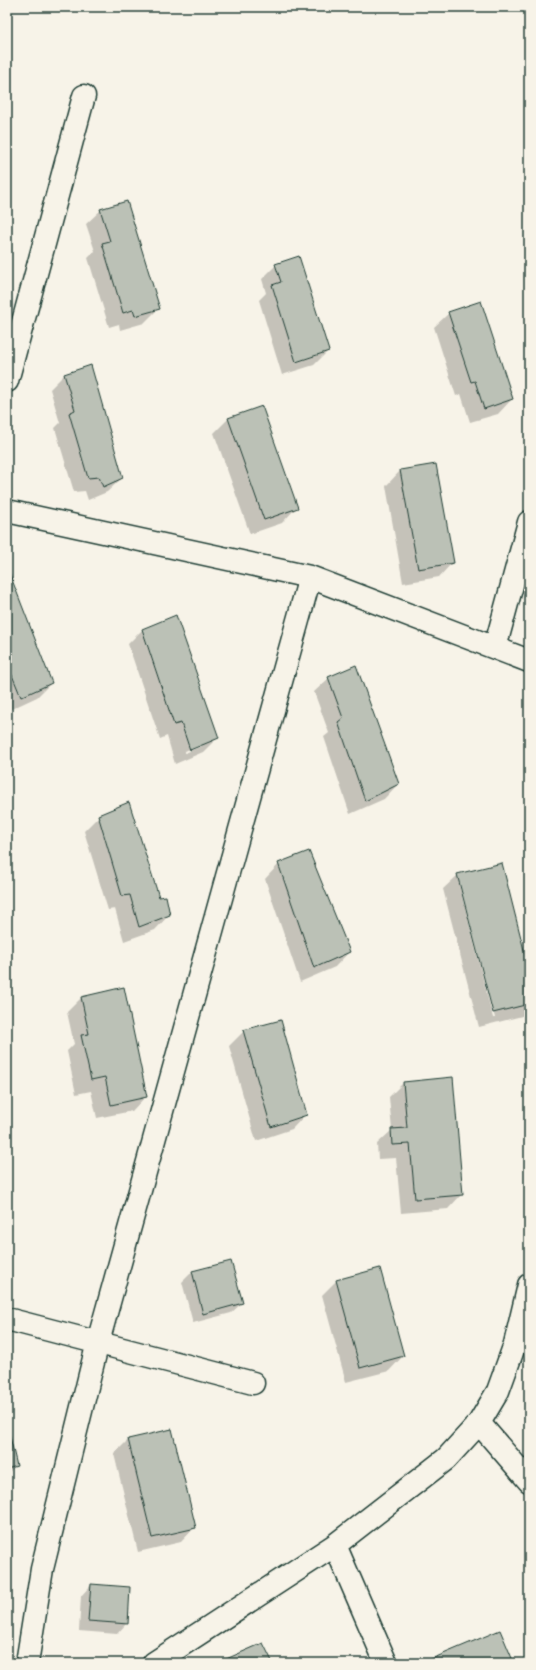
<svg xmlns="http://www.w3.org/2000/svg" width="536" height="1670" font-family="'Balsamiq Sans',sans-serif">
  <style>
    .shadow { fill: #0003; fill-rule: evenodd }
    .building { fill: #bbc1b6; stroke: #1f3d34 }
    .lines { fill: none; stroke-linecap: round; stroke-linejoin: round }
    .minor-casing { stroke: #1f3d34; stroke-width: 25 }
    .minor { stroke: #f7f3e8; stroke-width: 22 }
  </style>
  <rect width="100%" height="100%" fill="#f7f3e8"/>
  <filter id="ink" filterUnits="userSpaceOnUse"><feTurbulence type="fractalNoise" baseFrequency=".025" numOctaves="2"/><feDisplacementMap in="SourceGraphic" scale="8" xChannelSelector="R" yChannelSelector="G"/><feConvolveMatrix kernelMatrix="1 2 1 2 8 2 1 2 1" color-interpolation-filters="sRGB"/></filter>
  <g filter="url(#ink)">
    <path class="shadow" d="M101,210l58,98 -15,15 -24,7 -1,-6 -10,3 -21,-69 7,-7 -9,-27z
      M276,265l52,86 -14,14 -32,10 -23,-75 7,-7 -4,-14z
      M449,313l63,86 -14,15 -28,8 -9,-28 -5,2 -22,-69z
      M90,366l32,112 -15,14 -19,8 -3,-9 -11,1 -19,-64 5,-5 -10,-34 14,-14z
      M229,418l67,90 -14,15 -32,11 -36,-101z
      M400,471l53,91 -14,15 -36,6 -17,-97z
      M7,575l44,108 -14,14 -30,14z
      M142,630l75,108 -14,14 -28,12 -8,-28 -7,3 -32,-95zM202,744v2l-17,7v-2z
      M329,678l69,106 -14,15 -34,15 -26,-77 5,-4 -15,-41z
      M529,749v19l-1,-17z
      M99,816l70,99 -14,15 -31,11 -9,-32 -7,1 -24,-79z
      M279,864l70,88 -14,15 -35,15 -35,-103z
      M458,875l71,99v35l-7,7 -43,11 -36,-138zM459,884h2l34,134h-2z
      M81,998l65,98 -14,15 -35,7 -6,-27 -15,3 -9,-43 7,-7 -7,-32z
      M244,1031l62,83 -14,15 -36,12 -27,-95z
      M403,1083l59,111 -14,15 -47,4 -5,-55 -18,1 -1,-15 15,-14 -3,-33z
      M231,1262l11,41 -11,10 -38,10 -11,-41 10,-10z
      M336,1281l67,75 -14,15 -43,11 -24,-87z
      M7,1429l9,36 -9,9z
      M128,1440l67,87 -14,15 -43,10 -24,-98z
      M91,1585l36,38 -10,11 -38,-3 2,-35z"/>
    <path class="building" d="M127,201l33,108 -25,7 -2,-6 -10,3 -21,-70 8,-2 -10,-32z
      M299,256l30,95 -33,11 -24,-77 9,-3 -6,-18z
      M481,301l32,98 -29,10 -9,-28 -4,1 -23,-70z
      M91,365l32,113 -20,9 -4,-10 -11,1 -19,-65 6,-3 -11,-36z
      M262,406l36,102 -34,12 -36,-102z
      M436,464l18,99 -36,6 -18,-99z
      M9,572l43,111 -31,14 -14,-34v-90z
      M176,615l43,123 -29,12 -9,-27 -7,2 -32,-96z
      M356,665l43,119 -34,17 -27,-79 5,-4 -15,-41z
      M129,802l30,95 7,-1 4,19 -31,12 -9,-32 -8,1 -24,-81z
      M309,851l41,101 -36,16 -36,-105z
      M502,863l27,107v34l-36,9 -36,-139z
      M124,987l23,110 -36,8 -6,-28 -14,3 -10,-45 8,-1 -8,-37z
      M281,1020l26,95 -36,12 -28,-97z
      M453,1077l10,118 -48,4 -5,-55 -18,1 -1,-16 16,-1 -4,-46z
      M231,1261l12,42 -40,11 -11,-43z
      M380,1268l24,88 -44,12 -24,-88z
      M7,1424l10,42 -10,3z
      M172,1429l24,99 -44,10 -24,-99z
      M91,1584l39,3 -2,37 -40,-3z
      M500,1630l14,33h-92z
      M263,1643l10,20h-56z"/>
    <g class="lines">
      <g class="minor-casing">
        <path id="minor" d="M7,381l77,-285
          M7,511l303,66 219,84
          M495,648l34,-126
          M7,1319l246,64
          M479,1423l50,58
          M335,1545l51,118
          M27,1663l15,-94 56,-227 212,-765
          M154,1663l181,-118 111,-86 33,-36 19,-32 17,-47 14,-59"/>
      </g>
      <use href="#minor" class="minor"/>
    </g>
  </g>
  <rect width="536" height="1670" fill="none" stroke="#f7f3e8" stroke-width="24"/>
  <rect x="12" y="12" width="512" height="1646" fill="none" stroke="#1f3d34" stroke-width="1.5" filter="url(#ink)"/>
</svg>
